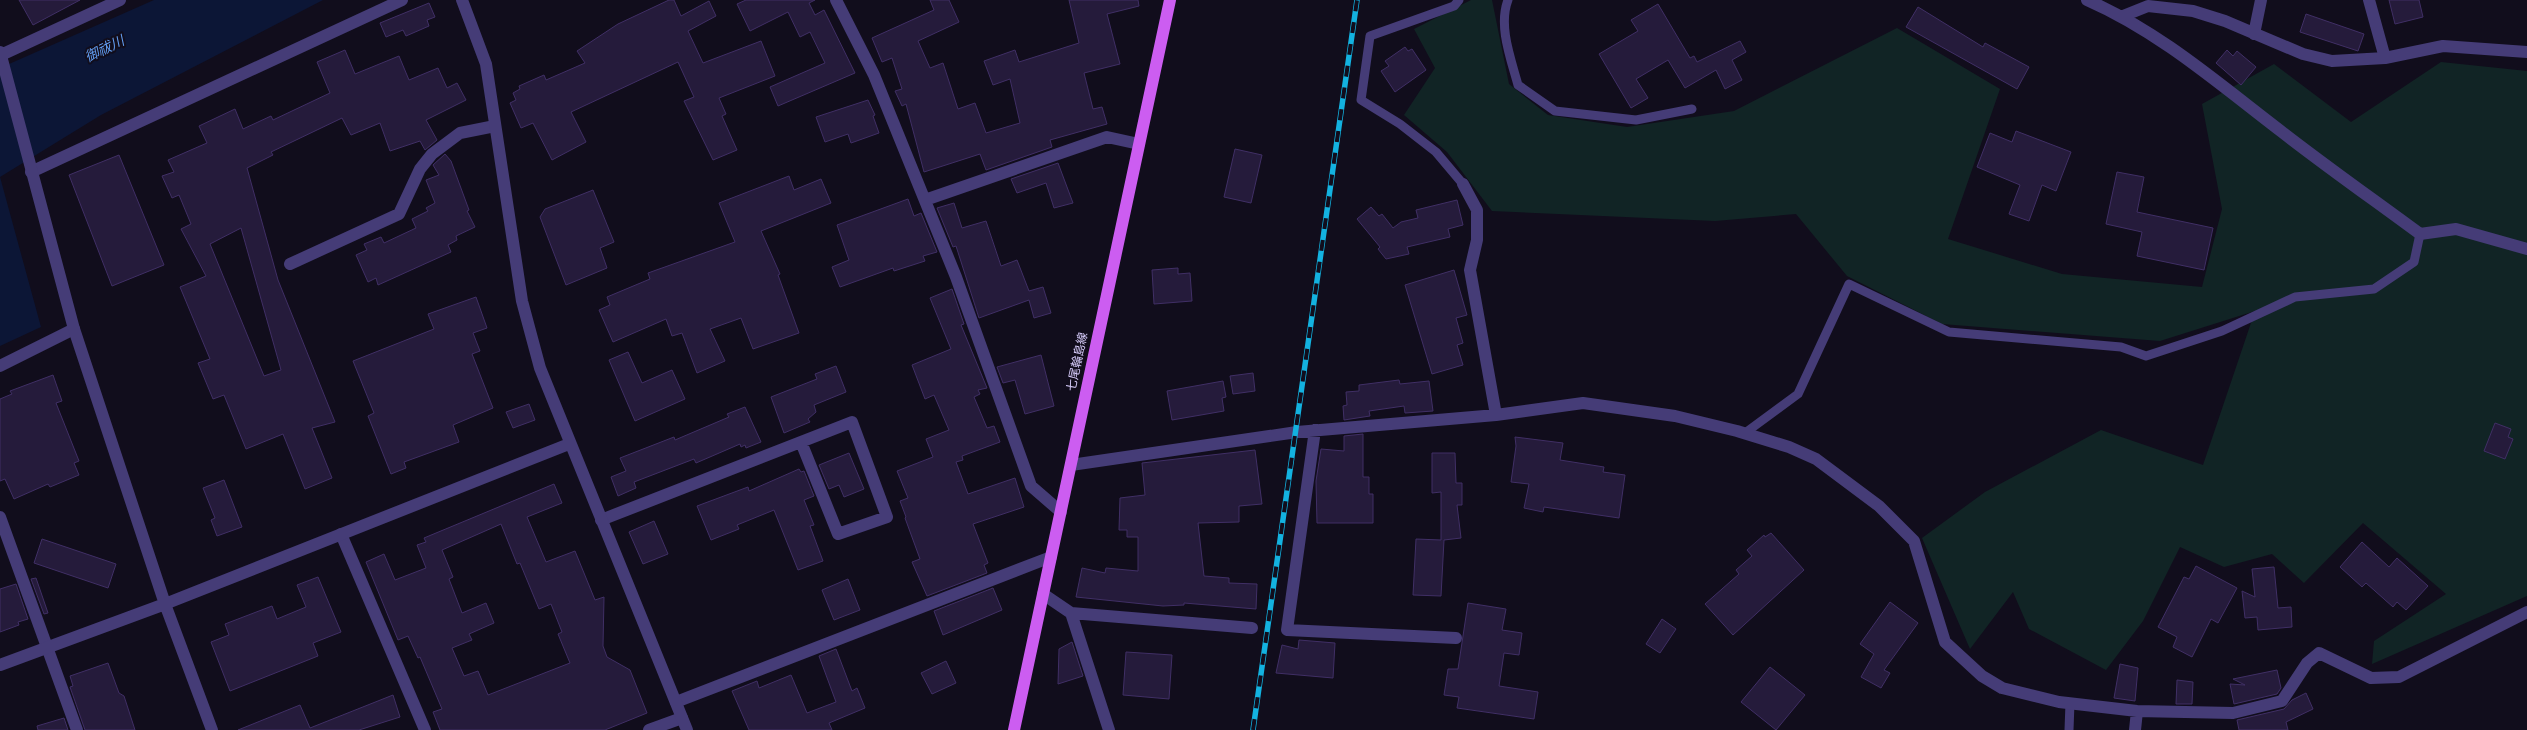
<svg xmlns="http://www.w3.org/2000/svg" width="2527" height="730" font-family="Overpass,'Noto Sans JP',sans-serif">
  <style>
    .green { fill: #112425 }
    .water { fill: #0c1636 }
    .building { fill: #251b3b; stroke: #402f65; fill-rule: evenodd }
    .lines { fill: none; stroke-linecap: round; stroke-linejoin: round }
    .service { stroke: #453c77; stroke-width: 9 }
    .minor { stroke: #453c77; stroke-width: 12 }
    .tertiary { stroke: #453c77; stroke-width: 12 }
    .primary { stroke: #cc5df1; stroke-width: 12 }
    .rail-casing { stroke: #13b2e0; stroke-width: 5.5 }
    .rail { stroke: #110d1c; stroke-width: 4; stroke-dasharray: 11; stroke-linecap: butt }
    .labels { text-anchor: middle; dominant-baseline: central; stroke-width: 4; stroke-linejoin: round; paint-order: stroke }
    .street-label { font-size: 12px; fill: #d7ccfb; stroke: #110d1c }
    .water-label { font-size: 14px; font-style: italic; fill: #639ef2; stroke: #110d1c }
  </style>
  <rect width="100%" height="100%" fill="#110d1c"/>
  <path class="green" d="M1471,0h21l17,84 39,31 79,12 107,-16 163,-83 103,61 -52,150 114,35 140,13 20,-78 -20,-105 72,-40 77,58 90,-60 86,9v525l-155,68 2,-23 72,-47 -83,-71 -59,60 -32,-29 -48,13 -44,-20 -37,74 -37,49 -77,-41 -16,-37 -43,57 -48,-111 63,-46 116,-62 102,35 52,-154 -95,30 -218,-17 -95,-48 -51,-62 -81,7 -223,-10 -45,-59 -43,-37 31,-47 -21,-39z"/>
  <path class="water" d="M154,0h169l-222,115 -101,62 41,150 -41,19v-278z"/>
  <path class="building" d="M19,0h61l-47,25z
    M669,0h5l7,16 28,-15 7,15 -28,15 15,32 58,-22 14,35 -56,22 7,16 -4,2 15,34 -24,10 -29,-59 10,-4 -16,-35 -107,50 15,30 -34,18 -19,-37 -12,5 -11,-25 6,-3 -3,-7 7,-4 -1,-3 25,-11 2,5 39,-17 -8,-12 41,-27z
    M746,0h69l-6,3 6,12 9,-5 31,63 -77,33 -8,-19 55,-24 -15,-31 -10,5 -12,-25 -38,19 -13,-27z
    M930,0h19l10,22 -41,19 12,27 13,-5 15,46 17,-6 11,30 34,-10 -10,-44 -17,6 -9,-24 31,-11 4,12 60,-19 -10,-43h69l1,6 -32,8 13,50 -36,9 9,36 9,-2 5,17 -57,16 2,7 -66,23 -6,-16 -56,18 -18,-68 -4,2 -7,-15 7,-2 -10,-31 -10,4 -10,-24 62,-28z
    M2389,0h30l4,17 -28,7z
    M429,3l6,14 -8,3 2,6 -23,10 -3,-6 -17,7 -6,-14z
    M1658,4l32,54 4,-2 3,6 43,-21 6,11 -14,8 10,20 -17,9 -9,-19 -31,18 -17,-28 -32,19 12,19 -17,10 -32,-54 39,-23 -7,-11z
    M1918,7l65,40 2,-4 44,24 -12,22 -111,-62z
    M2306,14l58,20 -6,17 -58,-19z
    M1405,47l3,4 4,-2 14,21 -31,22 -14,-21 8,-5 -4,-5z
    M345,50l10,24 44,-18 10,24 29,-12 9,20 10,-5 9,17 -40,20 11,20 -12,10 -5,-9 -30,10 -10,-28 -29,12 -9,-17 -71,34 2,3 -26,13 31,112 57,142 -23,6 20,50 -27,11 -22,-55 -37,15 -22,-54 -11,4 -15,-36 12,-4 -30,-72 26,-11 -25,-47 10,-5 -12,-29 -7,3 -10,-22 12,-4 -6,-12 39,-17 -8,-17 36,-17 8,20 28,-13 2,4 57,-27 -13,-31zM241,228l40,142 -17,6 -54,-132z
    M2227,50l6,6 4,-5 19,16 -15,18 -25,-22z
    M868,100l7,15 -2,1 6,17 -28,10 -3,-9 -23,8 -9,-25z
    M2016,131l55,21 -15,39 -14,-6 -13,36 -20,-7 11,-29 -43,-18 13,-34 22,9z
    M1235,149l27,6 -11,48 -27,-6z
    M445,154l6,7 18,49 -2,1 8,16 -19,9 1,4 -9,5 3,7 -73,33 -2,-7 -8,4 -12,-27 11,-5 -3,-6 17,-7 3,6 32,-15 -4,-9 16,-8 -2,-3 9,-5 -9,-23 13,-5 -6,-10z
    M119,155l45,110 -52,21 -43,-111z
    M1058,163l15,40 -19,5 -8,-25 -29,10 -6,-14z
    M2117,172l27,5 -7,35 76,16 -9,42 -67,-14 5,-24 -36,-8z
    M789,176l5,14 27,-11 10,24 -70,28 19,43 -2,1 21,58 -46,16 -12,-31 -31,11 15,32 -28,12 -15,-40 -10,3 -6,-17 -53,23 -14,-32 11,-5 -3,-8 43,-18 -2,-6 87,-31 -16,-39z
    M593,190l21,52 -14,6 7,20 -41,17 -26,-68 5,-8z
    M908,199l6,17 7,-3 16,39 -14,4 2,5 -31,10 -1,-3 -53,19 -8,-20 17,-7 -12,-35z
    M1457,200l6,25 -15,4 2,8 -43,10 2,7 -23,5 -8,-10 2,-2 -23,-28 14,-12 8,9 3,-2 11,14 8,-6 17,-4 -2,-8z
    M954,203l8,25 24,-7 15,45 16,-6 12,31 14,-4 8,26 -17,5 -5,-18 -50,18 -23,-72 -3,1 -16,-39z
    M1178,268v6l12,-1 2,28 -38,3 -2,-34z
    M1454,270l13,45 -11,3 7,25 -6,2 6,20 -31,9 -27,-89z
    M952,289l12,35 -3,1 26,63 -9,2 2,4 -6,3 13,31 7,-2 6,16 -38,14 1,4 -7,2 12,32 47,-16 9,29 -51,17 15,39 -4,2 3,8 -60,23 -15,-34 8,-3 -15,-41 1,-1 -6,-16 8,-3 -11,-27 36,-14 -7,-18 23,-9 -15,-35 -9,4 -13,-34 39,-16 -21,-51z
    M476,297l11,31 -14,5 7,18 -8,3 21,54 -40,17 6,17 -55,20 2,6 -15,6 -23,-58 6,-3 -21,-52 81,-32 -6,-15z
    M628,352l14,31 30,-13 13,29 -50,22 -26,-61z
    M1041,355l13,51 -29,8 -10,-34 -12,3 -6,-16z
    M836,366l10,26 -32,13 2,7 -8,7 2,3 -26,11 -13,-36 46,-18 -2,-5z
    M1253,373l2,18 -22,3 -3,-18z
    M53,375l9,26 -6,2 23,58 -5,2 5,12 -29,12 -2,-3 -34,15 -9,-20 -5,2v-82l12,-5 -2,-3z
    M1399,380l1,4 29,-3 4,30 -28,2 -1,-7 -35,5 1,5 -26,4 -1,-14 4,-1 -1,-13 13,-1v-6z
    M1223,381l3,16 -4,1 2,13 -52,9 -5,-29z
    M529,404l6,16 -22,8 -7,-16z
    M745,407l16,35 -15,6 -1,-3 -4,2 -1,-3 -44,19 -2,-4 -60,23 2,6 -18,8 -7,-19 15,-6 -6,-13 54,-21 1,3 54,-23 -2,-3z
    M2495,423l16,6 -3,8 5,2 -8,20 -21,-8z
    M1363,434v43h6v17h4v29h-56l-1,-42 5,-32 23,2v-15z
    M1515,437l48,6 -3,17 44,7 -1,5 22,3 -6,43 -75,-11 -1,5 -19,-4 5,-24 -18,-2 5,-36z
    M1255,450l7,54 -23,2v16l-41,1 6,53 25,2v5l28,1 -1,25 -72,-6v2l-21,1 -87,-9 6,-29 23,5 1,-5 32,3v-34h-11v-7h-8l1,-32 25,-3 -3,-32z
    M849,453l15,36 -20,8 -5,-12 -10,4 -10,-24z
    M1432,453h23l1,30h6v22h-5l4,33 -17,2 -3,56 -28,-1 3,-56 25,1v-48l-9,1z
    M799,469l2,3 3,-1 10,25 -10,4 10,25 -4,1 13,35 -25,9 -24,-60 -37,15 2,4 -28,11 -14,-34 51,-19 1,4z
    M224,480l18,47 -25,9 -6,-16 4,-2 -12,-30z
    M554,484l8,19 -35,14 19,45 29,-11 20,49 9,-3 -1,49 4,11 23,13 17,43 -42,17h-165l-7,-18 9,-3 -22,-52 -2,1 -10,-22 -10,4 -32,-78 18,-8 11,26 31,-12 -9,-23 9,-3 -2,-4zM501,524l16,40 3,-1 19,46 12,-5 11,28 -4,2 12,29 -82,32 -10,-24 -14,5 -12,-28 20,-8 -3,-6 25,-11 -8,-20 -24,10 -13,-34 4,-2 -11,-27z
    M654,521l14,33 -25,10 -14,-32z
    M1771,533l33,37 -71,65 -28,-31 34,-30 -3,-4 16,-14 -5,-6 17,-15 1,2z
    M42,539l74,25 -8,24 -74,-25z
    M2362,542l27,25 8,-9 31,28 -22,24 -9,-8 -4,5 -27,-24 -4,4 -22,-20z
    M2196,566l41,22 -19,35 -7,-4 -19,38 -19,-10 4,-10 -19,-10 26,-50 5,2z
    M2274,567l4,41 13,-1 1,20 -34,3 -1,-13 -12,1 -3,-27 13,6 -3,-28z
    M318,577l23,55 -28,11 5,13 -88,35 -19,-49 18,-7 -4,-11 47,-18 5,13 29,-12 -9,-22z
    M36,578l12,35 -4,1 -13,-35z
    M848,579l12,31 -26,10 -12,-30z
    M16,584l12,35 -10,3 1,3 -19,7v-43z
    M993,588l9,22 -59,25 -9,-24z
    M1890,602l28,21 -34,47 6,3 -9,15 -20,-11 13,-23 -14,-10z
    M1468,603l38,6 -4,21 20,3 -3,22 -15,-2 -5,33 39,6 -4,27 -77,-11 2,-11 -15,-2 4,-26h10z
    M1662,619l14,10 -16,24 -14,-9z
    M1299,640l36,3 -2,35 -57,-5 6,-28 16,4z
    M1072,642l11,34 -25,8 1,-35z
    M836,649l16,42 5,-3 8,20 -36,15 3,7h-83l-17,-39 25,-10 2,7 32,-13 16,38 29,-11 -17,-46z
    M1126,652l46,3 -3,44 -46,-4z
    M946,661l10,22 -24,11 -11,-21z
    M108,663l11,30 5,3 11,34h-50l-15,-43 3,-1 -3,-10z
    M2120,664l18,4 -3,33 -21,-3z
    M1770,667l35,28 -29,35 -35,-28z
    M2277,670l4,18 -4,6 -43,10 -4,-20 15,1 -12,-6z
    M2177,680l16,2 -1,22h-16z
    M2306,693l7,16 -27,13 2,8h-49l-2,-10 47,-11 8,-9z
    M393,695l7,22 -41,13h-121l62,-25 10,23z
    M64,718l4,12h-30l-1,-4z"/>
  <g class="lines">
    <path class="service" d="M1459,0l-5,6 -84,30 -9,64 39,24 36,28 27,32
      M1508,0c-10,26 3,59 10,85l37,26 81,9 56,-11
      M1745,433l53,-39 51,-110 100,48 172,15 25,9 76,-25 73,-34 79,-8 40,-27 6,-28
      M2069,730l1,-27"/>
    <path class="minor" d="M836,0l38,75 82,202 75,209 30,26
      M2087,0c73,32 132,84 195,132 45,35 92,68 138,102l36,-5 71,20
      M2369,0l16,58
      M2123,16l25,-10 45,5 32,10 78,33 29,7 53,-3 58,-12 84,6
      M2254,34l7,-34
      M31,172l371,-172
      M1463,184l14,26v30l-7,30 26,145
      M925,200l182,-63 32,7
      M290,264l109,-50 21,-45 12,-15 28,-21 35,-7
      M0,366l74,-37
      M1315,430l-28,200 169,8
      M1071,465l226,-33 199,-17 87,-12 92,13 62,15 52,16 27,12 63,47 35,35 31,101 37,34 20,12 57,14 78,9 96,2 49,-12 25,-38 12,-10 52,25 28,-1 128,-65
      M0,517l77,213
      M601,520l251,-98 35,95 -49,17 -37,-92
      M341,534l84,196
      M1043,594l28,19 38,117
      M1071,613l181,15
      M676,702l375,-145
      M649,730l33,-12
      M2135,730l2,-19"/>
    <path class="tertiary" d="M462,0l24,64 36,237 18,67 147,362
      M0,52l74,277 91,275 47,126
      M1,55l119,-55
      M0,665l165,-61 404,-160"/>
    <path class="primary" d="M1014,730l156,-730"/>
    <g class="rail-casing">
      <path id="rail" d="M1253,730l104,-730"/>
    </g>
    <use href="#rail" class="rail"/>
  </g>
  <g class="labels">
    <g class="street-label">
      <text transform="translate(1078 362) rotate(-78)">七尾輪島線</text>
    </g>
    <g class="water-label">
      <text transform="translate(105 50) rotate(-26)">御祓川</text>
    </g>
  </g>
</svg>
